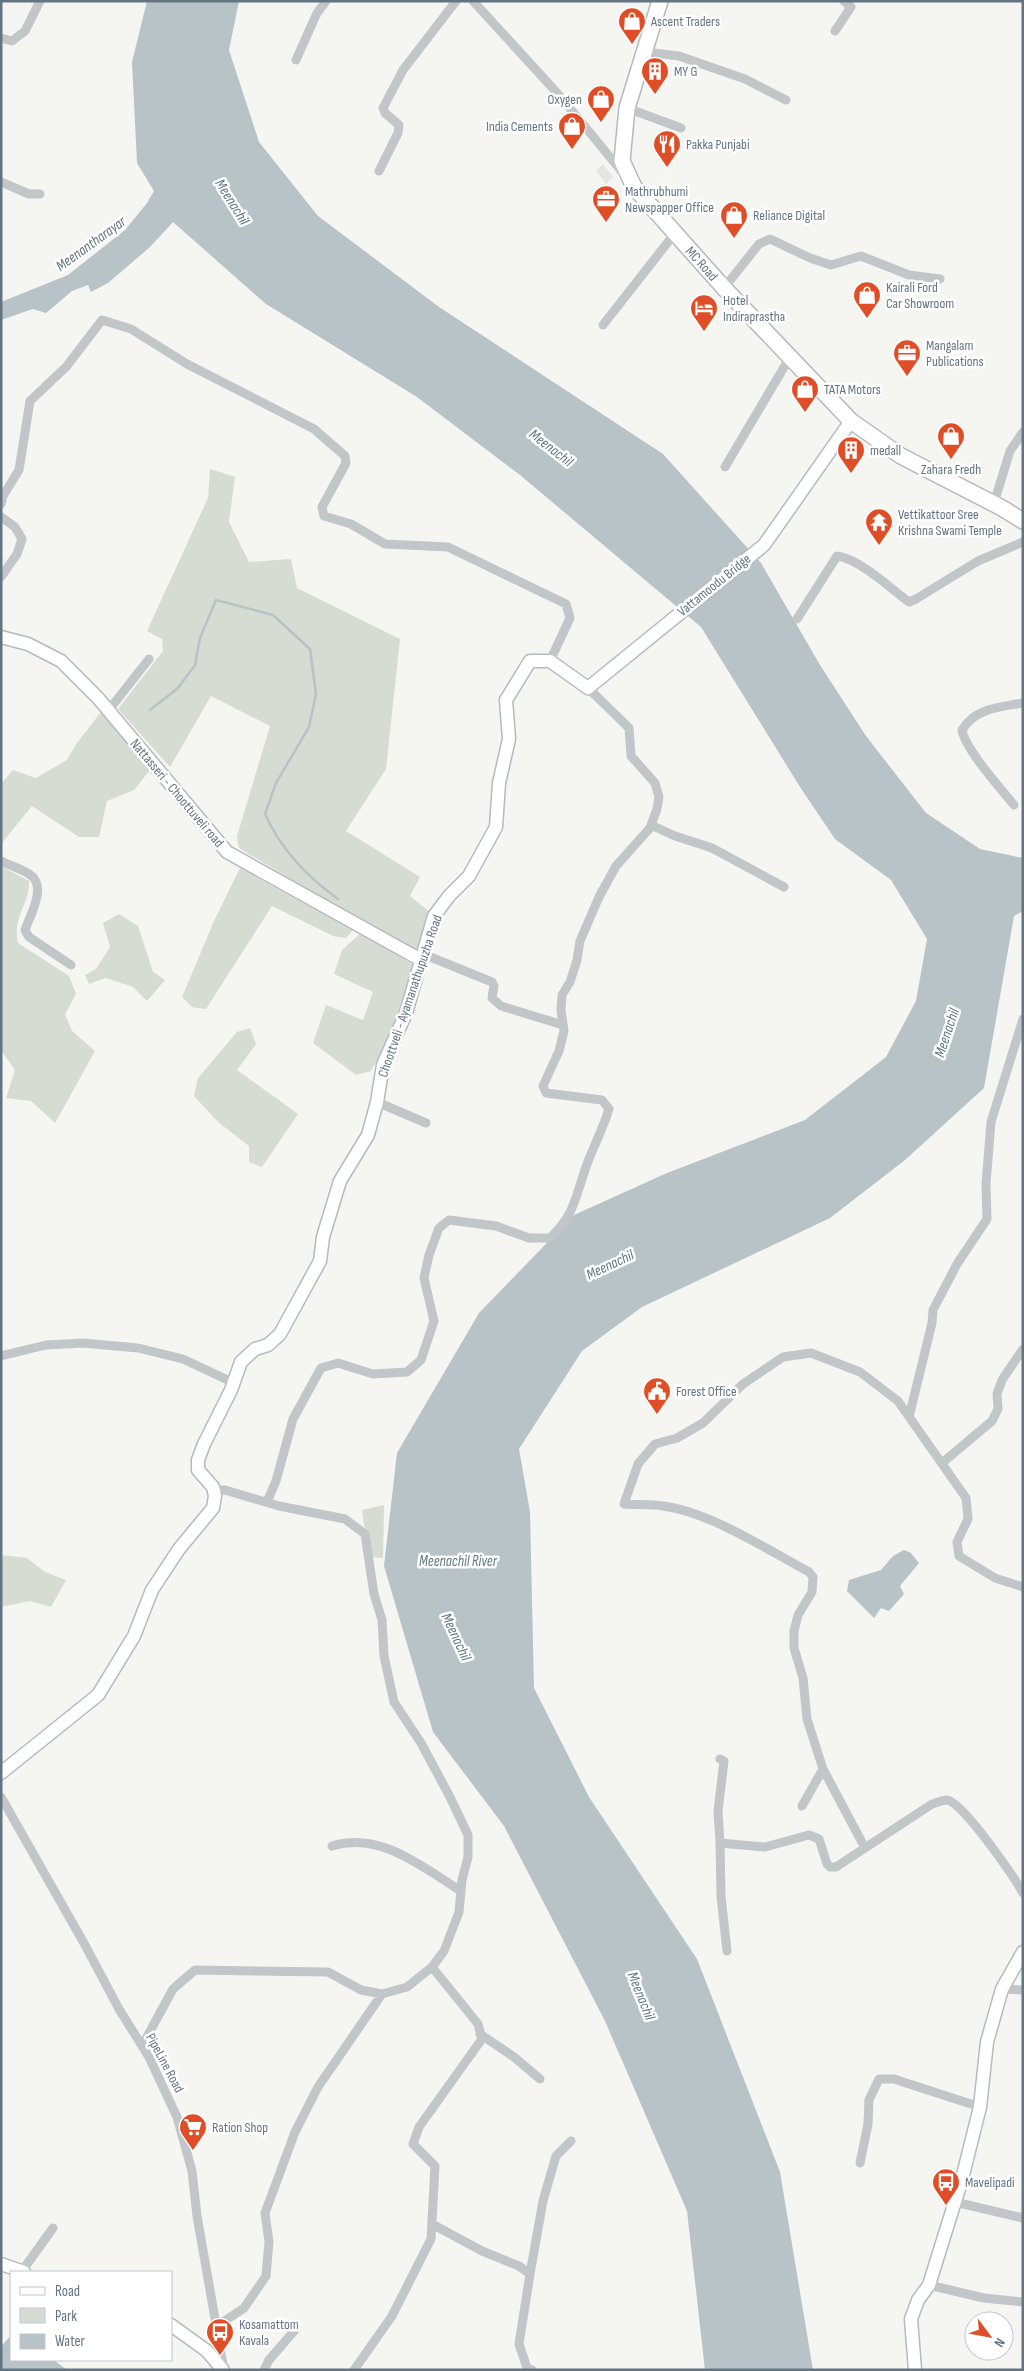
<svg xmlns="http://www.w3.org/2000/svg" width="1024" height="2371" font-family="'Sofia Sans Condensed',sans-serif">
  <style>
    .built { fill: #e5e6e4 }
    .green { fill: #d6dcd2 }
    .water { fill: #b7c3c7 }
    .lines { fill: none; stroke-linecap: round; stroke-linejoin: round }
    .stream { stroke: #b7c3c7; stroke-width: 2.5 }
    .secondary-casing { stroke: #b4babe; stroke-width: 15 }
    .primary-casing { stroke: #b5b9bd; stroke-width: 18 }
    .minor { stroke: #c2c6c9; stroke-width: 9 }
    .secondary { stroke: #fff; stroke-width: 12 }
    .primary { stroke: #fff; stroke-width: 15 }
    .labels { text-anchor: middle; dominant-baseline: central; stroke-width: 5; stroke-linejoin: round; paint-order: stroke }
    .poi-label { font-size: 14px; fill: #647582; stroke: #fff; text-anchor: start }
    .street-label { font-size: 14px; fill: #647582; stroke: #fff }
    .water-label { font-size: 15px; font-style: italic; fill: #5f777f; stroke: #fff }
  </style>
  <rect width="100%" height="100%" fill="#f5f5f1"/>
  <path class="built" d="M603,164l10,13 -7,7 -10,-13z"/>
  <path class="green" d="M210,469l25,8 -6,45 20,40 42,-3 6,29 103,51 -14,130 -40,62 74,46 -10,19 21,17 -10,37 -5,4 -177,-106 -2,-12 33,-110 -59,-30 -41,71 -52,-58 45,-58 -1,-12 -15,-8 61,-133z
    M101,712l49,58 -16,20 -27,11 -8,36h-20l-47,-31 -31,38v-60l12,-14 23,8 31,-18 10,-17z
    M1,866l28,15c1,23 -17,36 -11,62l51,33 7,18 -11,20 7,17 23,20 -40,72 -24,-22 -25,-3 9,-28 -14,-20z
    M240,868l113,62 -7,8 -13,-2 -61,-30 -66,103 -14,-2 -10,-10 32,-76z
    M119,914l19,12 15,46 12,8 -18,21 -14,-14 -27,-9 -17,6 -4,-9 11,-6 14,-22 -7,-24z
    M361,933l54,33c-11,41 -24,68 -44,105l-15,4 -43,-32 13,-38 37,15 10,-28 -39,-18 8,-24z
    M250,1028l6,16 -19,26 61,44 -36,53 -13,-5v-16l-31,-24 -24,-26 4,-18 39,-46z
    M384,1505l-1,53 -12,-1 -2,-22 -5,-9 -2,-16z
    M1,1555l26,3 18,14 21,8 -15,27 -21,-6 -29,6z"/>
  <path class="water" d="M147,1h92l-10,49 30,92 59,74 121,91 224,147 98,109 59,102 46,71 60,77 54,36 43,9v53l-9,5 -30,172 -79,72 -75,58 -188,89 -60,44 -63,98 11,63 4,176 55,109 108,162 83,213 33,198h-108l-18,-159 -82,-190 -101,-195 -71,-94 -49,-166 13,-113 82,-140 95,-98 93,-42 138,-53 81,-63 30,-56 11,-62 -36,-59 -56,-41 -35,-52 -99,-160 -181,-152 -103,-78 -151,-93 -93,-82 -23,25 -42,36 -17,9 -3,-7 -16,6 -26,22 -13,-4 -32,11v-18l67,-27 57,-45 22,-27 7,-12 -17,-28 -5,-101z
    M904,1550l7,3 8,10 -19,23 4,8 -15,17 -8,-3 -7,10 -27,-27 2,-11 32,-10 12,-14z
    M11,2335v25h43l13,10h-66v-23z"/>
  <g class="lines">
    <path class="stream" d="M150,710l28,-22 17,-23 5,-27 16,-38 57,15 37,34 6,45 -7,33 -33,56 -11,31c16,36 41,62 73,85"/>
    <g class="secondary-casing">
      <path id="secondary" d="M1,637l27,7 33,17 37,37 129,154 194,108
        M1,1773l97,-78 36,-59 18,-46 27,-41 34,-41 2,-12 -2,-9 -15,-17v-10l6,-16 27,-54 10,-28 14,-13 13,-4 12,-11 40,-73 3,-24 17,-56 28,-46 9,-33 6,-37 23,-52 28,-97 15,-20 20,-20 27,-49 3,-44 10,-44 -3,-39 24,-39h20l38,27 176,-143 87,-124
        M1,2264l23,8
        M171,2325l36,26 16,19
        M915,2370l-4,-51 7,-19 11,-15 33,-106 18,-72 7,-65 15,-53 21,-37"/>
    </g>
    <g class="primary-casing">
      <g id="primary">
        <path id="s1" d="M660,1l-33,107 -5,53 12,26 90,101 127,133 50,35 101,52 21,13"/>
      </g>
    </g>
    <path class="minor" d="M473,1l86,94 64,78
      M835,31l16,-24 -7,-6
      M1,38l11,3 13,-10 15,-30
      M645,52l34,4 66,23 41,21
      M296,60l21,-47 9,-12
      M627,108l54,20
      M379,171l19,-38 1,-8 -14,-12 -2,-5 20,-38 53,-69
      M1,182l28,12h11
      M724,288l35,-44 11,-5 40,19 21,7 30,-9 48,19 31,4
      M603,325l72,-92
      M725,467l65,-110
      M994,503l16,-52 13,-19
      M1,504l2,-8 16,-26 11,-69 36,-34 36,-47 29,9 56,35 127,65 31,27 1,7 -24,44 2,9 27,8 34,20 63,3 118,57 4,14 -20,43
      M1,517l14,10 7,12 -5,15 -16,23
      M797,619l40,-63c23,3 53,32 72,46l7,-3 62,-38 45,-19
      M108,711l41,-52
      M1014,805c-13,-16 -49,-56 -52,-75 13,-22 38,-23 61,-27
      M651,825l24,11 37,12 72,39
      M1,861c10,5 25,9 32,16 12,13 -3,39 -8,53l4,7 42,28
      M423,954l69,28 2,4 -2,12 9,8 62,19
      M377,1102l49,21
      M1,1356l45,-11 37,-2 55,5 45,11 51,24
      M909,1417l23,-94 1,-13 11,-21 13,-25 30,-45 -1,-35 5,-62 32,-103
      M942,1463l50,-42 6,-12 -1,-15 5,-14 21,-31
      M215,1491l10,-1 54,16 66,13 20,15 9,60 8,26 2,36 10,46 27,41 29,54 18,38v22l-6,23 -3,32 -15,39 -12,16 46,57 4,15 -63,88 -6,17 22,22 -4,73 -39,77 -38,54
      M267,1502l9,-21 17,-62 28,-51 17,-5 35,11 34,-2 14,-12 13,-39 -10,-43 5,-23 10,-27 10,-8 47,6 33,12h21c25,-24 25,-40 36,-71 7,-20 17,-38 23,-58l-7,-9 -56,-7 -3,-7 16,-35 5,-20 -3,-21 1,-15 8,-13 7,-22 3,-19 19,-44 17,-31 34,-38 7,-19 2,-12 -4,-14 -24,-27 -2,-28 -41,-40
      M720,1759l4,2 -6,50 2,32
      M823,1769l42,79
      M1,1797l84,148 34,64 30,48 28,60 15,54 5,45 27,154
      M802,1806l21,-37 -16,-50 -4,-41 -9,-30v-17l4,-16 14,-23 1,-15 -4,-5c-41,-22 -99,-60 -146,-66 -13,-2 -26,-1 -39,-2l14,-40 17,-20 22,-6 26,-15 40,-39 40,-27 28,-4 49,19 38,29 68,97 2,21 -11,23 2,14 36,22 28,9
      M332,1846c48,-15 90,21 129,45
      M727,1951l-6,-55 -1,-53 45,4 44,-12 10,4 8,25 3,3h6l96,-63c4,-1 11,-4 15,-4 15,1 67,77 76,93
      M1002,1989l21,1
      M480,2034l34,23 26,22
      M142,2046l31,-57 22,-19 133,2 33,18 21,4 25,-7 25,-20
      M860,2163l8,-39 1,-24 10,-21h15l86,28
      M955,2202l68,16
      M432,2224l50,27 37,15 11,8 -11,70 8,24 5,2
      M22,2271l31,-43
      M530,2274l13,-73 13,-45 15,-15
      M929,2285l55,13 39,4
      M217,2326l27,-18 22,-32 3,-34 -4,-29 30,-81 23,-45 64,-93
      M264,2370l5,-10 26,-30"/>
    <use href="#secondary" class="secondary"/>
    <use href="#primary" class="primary"/>
  </g>
  <defs>
    <g id="shop-pin" transform="scale(1.4375)"><path d="M0 17L-7.5 6A9.5 9.5 0 1 1 7.5 6Z" fill="#df4e26" stroke="#fff"/><path d="M-5-2.5h2.3a2.7 3.5 0 0 1 5.4 0H5L5.5 6h-11ZM-1.5-2.5h3a1.5 2.3 0 0 0-3 0Z" fill="#fff"/></g>
    <g id="building-pin" transform="scale(1.4375)"><path d="M0 17L-7.5 6A9.5 9.5 0 1 1 7.5 6Z" fill="#df4e26" stroke="#fff"/><path d="M-4-6H4V6H1V3H-1V6H-4ZM-2.5-4.3h1.7v1.8h-1.7ZM.8-4.3h1.7v1.8H.8ZM-2.5-1h1.7V.8h-1.7ZM.8-1h1.7V.8H.8Z" fill="#fff"/></g>
    <g id="restaurant-pin" transform="scale(1.4375)"><path d="M0 17L-7.5 6A9.5 9.5 0 1 1 7.5 6Z" fill="#df4e26" stroke="#fff"/><path d="M-5-6h1v4h1v-4h1v4h1v-4h1v5L-1.5 .5V6h-2V.5L-5-1ZM5-6V6H3V1.5H1.5Q1.5-4 5-6Z" fill="#fff"/></g>
    <g id="office-pin" transform="scale(1.4375)"><path d="M0 17L-7.5 6A9.5 9.5 0 1 1 7.5 6Z" fill="#df4e26" stroke="#fff"/><path d="M-6-3h4V-5.5h4V-3h4V5H-6ZM-1-4.5V-3h2v-1.5ZM-6 0V1H6V0Z" fill="#fff"/></g>
    <g id="hotel-pin" transform="scale(1.4375)"><path d="M0 17L-7.5 6A9.5 9.5 0 1 1 7.5 6Z" fill="#df4e26" stroke="#fff"/><path d="M-6-4.5h1.5V1H6V5H4.5V3h-9V5H-6ZM-4 0a1.8 1.8 0 1 1 3.6 0ZM.5 0V-2.5h3Q6-2.5 6 0Z" fill="#fff"/></g>
    <g id="temple-pin" transform="scale(1.4375)"><path d="M0 17L-7.5 6A9.5 9.5 0 1 1 7.5 6Z" fill="#df4e26" stroke="#fff"/><path d="M0-6L5-2H3V0L6.5 2.5H4V6H1.5V3h-3V6H-4V2.5H-6.5L-3 0V-2H-5Z" fill="#fff"/></g>
    <g id="civic-pin" transform="scale(1.4375)"><path d="M0 17L-7.5 6A9.5 9.5 0 1 1 7.5 6Z" fill="#df4e26" stroke="#fff"/><path d="M-.6-6.5H3V-4.5H.6V-3L4-1V1h2V6H-6V1h2V-1L-.6-3ZM-1.2 2.5V6h2.4V2.5Z" fill="#fff"/></g>
    <g id="supermarket-pin" transform="scale(1.4375)"><path d="M0 17L-7.5 6A9.5 9.5 0 1 1 7.5 6Z" fill="#df4e26" stroke="#fff"/><path d="M-6-5.5h2.5l.6 2H6L4.5 2H-2.5L-4.4-4H-6ZM-1.5 3.2a1.3 1.3 0 1 0 .1 0ZM3 3.2a1.3 1.3 0 1 0 .1 0Z" fill="#fff"/></g>
    <g id="bus-pin" transform="scale(1.4375)"><path d="M0 17L-7.5 6A9.5 9.5 0 1 1 7.5 6Z" fill="#df4e26" stroke="#fff"/><path d="M-5-6H5V4H4V6H2V4H-2V6H-4V4H-5ZM-3.5-4V0h7V-4ZM-3.5 1.2v1.5H-2V1.2ZM2 1.2v1.5H3.5V1.2Z" fill="#fff"/></g>
  </defs>
  <g fill-rule="evenodd">
    <use href="#shop-pin" x="632" y="21"/>
    <use href="#building-pin" x="655" y="71"/>
    <use href="#shop-pin" x="601" y="99"/>
    <use href="#shop-pin" x="572" y="126"/>
    <use href="#restaurant-pin" x="667" y="144"/>
    <use href="#office-pin" x="606" y="199"/>
    <use href="#shop-pin" x="734" y="215"/>
    <use href="#shop-pin" x="867" y="295"/>
    <use href="#hotel-pin" x="704" y="308"/>
    <use href="#office-pin" x="907" y="353"/>
    <use href="#shop-pin" x="805" y="389"/>
    <use href="#shop-pin" x="951" y="436"/>
    <use href="#building-pin" x="851" y="450"/>
    <use href="#temple-pin" x="879" y="522"/>
    <use href="#civic-pin" x="657" y="1391"/>
    <use href="#supermarket-pin" x="193" y="2127"/>
    <use href="#bus-pin" x="946" y="2182"/>
    <use href="#bus-pin" x="220" y="2332"/>
  </g>
  <g class="labels">
    <g class="poi-label">
      <text x="651" y="21">Ascent Traders</text>
      <text x="674" y="71">MY G</text>
      <text x="582" y="99" text-anchor="end">Oxygen</text>
      <text x="553" y="126" text-anchor="end">India Cements</text>
      <text x="686" y="144">Pakka Punjabi</text>
      <text x="625" y="191">Mathrubhumi<tspan x="625" dy="16">Newspapper Office</tspan></text>
      <text x="753" y="215">Reliance Digital</text>
      <text x="886" y="287">Kairali Ford<tspan x="886" dy="16">Car Showroom</tspan></text>
      <text x="723" y="300">Hotel<tspan x="723" dy="16">Indiraprastha</tspan></text>
      <text x="926" y="345">Mangalam<tspan x="926" dy="16">Publications</tspan></text>
      <text x="824" y="389">TATA Motors</text>
      <text x="870" y="450">medall</text>
      <text x="951" y="469" text-anchor="middle">Zahara Fredh</text>
      <text x="898" y="514">Vettikattoor Sree<tspan x="898" dy="16">Krishna Swami Temple</tspan></text>
      <text x="676" y="1391">Forest Office</text>
      <text x="212" y="2127">Ration Shop</text>
      <text x="965" y="2182">Mavelipadi</text>
      <text x="239" y="2324">Kosamattom<tspan x="239" dy="16">Kavala</tspan></text>
    </g>
    <g class="street-label">
      <text stroke="none"><textPath href="#s1" startOffset="296">MC Road</textPath></text>
      <text transform="translate(714 585) rotate(-39)">Vattamoodu Bridge</text>
      <text transform="translate(177 793) rotate(50)">Nattasseri - Choottuveli road</text>
      <text transform="translate(410 996) rotate(-71)">Choottveli - Ayamanathupuzha Road</text>
      <text transform="translate(165 2063) rotate(62)">PipeLine Road</text>
    </g>
    <g class="water-label">
      <text transform="translate(232 202) rotate(58)">Meenachil</text>
      <text transform="translate(91 244) rotate(-36)">Meenantharayar</text>
      <text transform="translate(551 448) rotate(38)">Meenachil</text>
      <text transform="translate(947 1033) rotate(-72)">Meenachil</text>
      <text transform="translate(610 1265) rotate(-25)">Meenachil</text>
      <text x="458" y="1561">Meenachil River</text>
      <text transform="translate(456 1637) rotate(65)">Meenachil</text>
      <text transform="translate(641 1996) rotate(68)">Meenachil</text>
    </g>
  </g>
  <rect width="1024" height="2371" fill="none" stroke="#647582" stroke-width="5"/>
  <rect x="10" y="2271" width="162" height="90" fill="#ffffff" stroke="#c1c8cd"/>
  <rect x="20" y="2287" width="25" height="8" fill="#ffffff" stroke="#c1c8cd"/>
  <text x="55" y="2296" font-size="15" fill="#647582">Road</text>
  <rect x="20" y="2308" width="25" height="15" fill="#d6dcd2" stroke="#c1c8cd"/>
  <text x="55" y="2321" font-size="15" fill="#647582">Park</text>
  <rect x="20" y="2334" width="25" height="15" fill="#b7c3c7" stroke="#c1c8cd"/>
  <text x="55" y="2346" font-size="15" fill="#647582">Water</text>
  <g transform="translate(989 2336) rotate(122)"><circle r="24" fill="#ffffff" stroke="#c1c8cd"/>
  <path d="M0-4L9 19L0 12L-9 19Z" fill="#df4e26"/>
  <text y="-8" font-size="14" font-weight="bold" text-anchor="middle" fill="#647582">N</text>
  </g>
</svg>
